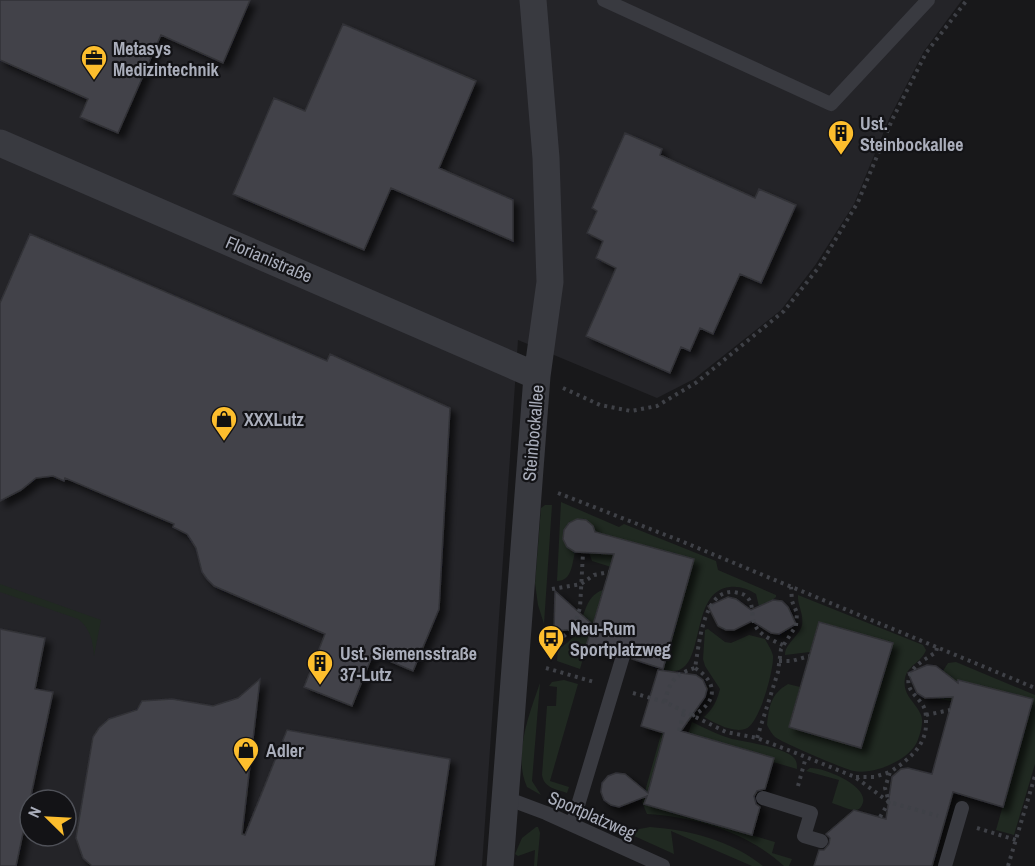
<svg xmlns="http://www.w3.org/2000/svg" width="1035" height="866" font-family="'Archivo Narrow',sans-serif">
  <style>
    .built { fill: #242428; fill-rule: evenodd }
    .green { fill: #202921 }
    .building { fill: #424348; stroke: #323237; stroke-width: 1.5; filter: url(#shadow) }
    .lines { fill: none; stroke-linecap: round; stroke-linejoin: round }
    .path { stroke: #3f4147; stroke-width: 4; stroke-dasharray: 3 4.5; stroke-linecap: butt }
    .service { stroke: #393a40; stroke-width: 14 }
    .minor { stroke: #393a40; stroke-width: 27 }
    .labels { text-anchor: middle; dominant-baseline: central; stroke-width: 4.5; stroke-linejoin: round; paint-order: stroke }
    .poi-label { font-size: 18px; font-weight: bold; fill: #aaaebb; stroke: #131316; text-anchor: start }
    .street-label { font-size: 18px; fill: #aaaebb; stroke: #131316 }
  </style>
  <defs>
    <filter id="shadow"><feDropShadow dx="5.5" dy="5.5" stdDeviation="3" flood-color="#0009"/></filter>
  </defs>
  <rect width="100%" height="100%" fill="#18181a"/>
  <path class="built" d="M0,0h962l-38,51 -34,66 -36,87 -38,60 -35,46 -87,69 -37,19 -139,-58 -36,526h-482zM30,800h36v36h-36z"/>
  <path class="green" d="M561,502l58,25 5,-3 92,37 2,9 58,25v2l-16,14 -4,-17c-8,-5 -16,-8 -26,-7 -45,4 -20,99 -67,82l30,-110 -74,-20 -8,28 -19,-6 -3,-9 7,-18c-12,-33 -52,-1 -21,18 -3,12 -3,29 -18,29z
    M545,505h7l-8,119 -6,-19 -3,-22 6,-75z
    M0,584l101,36 -7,36c-1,-15 -4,-28 -16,-37l-78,-27z
    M603,590l-23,79 -23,-8 1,-15 4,1c3,-3 8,-6 11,-10 12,-15 10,-41 30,-47z
    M798,595l125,50 3,5c-4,12 -18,15 -21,28 -3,18 11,24 16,37 3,7 -1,20 -4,27 -8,18 -43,33 -63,29 -8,-1 -73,-29 -79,-34 -3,-3 -6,-8 -8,-12 2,-19 4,-31 21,-41l12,3 -11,40 72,21 32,-105 -74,-21 -9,30 -25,3c0,-12 14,-18 17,-30 2,-11 -5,-21 -4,-30z
    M708,629l17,13 6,1 18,-8 16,4c3,6 7,11 8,17 1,14 -14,70 -28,73 -13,4 -30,-6 -41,-12 9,-8 13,-16 16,-28l-15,-23 -2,-7 2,-29z
    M956,662l79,33v69l-21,71 -18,-5 37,-131 -75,-19 -6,21 -19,-3 13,-19 -3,-8 5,-8z
    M564,680l14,4 -28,97 19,6 -2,6c-11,-4 -23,-5 -25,-18l5,-69h9l1,-19 -8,-1 3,-4z
    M540,683l-8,98 9,14 -14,-8c-14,-31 2,-73 13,-104z
    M665,720l1,8 -21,76 130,38 -3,11 20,6 -3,7h-5c-37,-34 -88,-49 -137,-52l-5,-12z
    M692,722c13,6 26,13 40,17 15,3 48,8 60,17 5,4 5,8 5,13l-24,-7 1,-4 -86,-24z
    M810,768c14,-1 62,19 52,37 -1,3 -4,5 -7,5 -7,0 -16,-5 -23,-7l7,-23 -33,-9z
    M536,827h2l2,6 -3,33h-3l1,-16 -17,6 -3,-2 7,-16z
    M650,827c40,3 82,14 113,39h-11l-81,-35 3,23 -42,-19 2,-5z"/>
  <path class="building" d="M0,0h250l-27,63 -62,-28 -43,98 -38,-16 8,-18 -88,-39z
    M343,24l133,57 -37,87 74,32v41l-122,-53 -27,62 -131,-56 41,-96 31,13z
    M625,133l37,16 -2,6 95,43 4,-9 37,16 -35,78 -21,-9 -27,60 -13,-6 -10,23 -9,-4 -11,26 -84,-37 30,-68 -20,-10 7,-17 -16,-8 10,-22 -5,-3z
    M30,234l297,127 3,-7 120,54 -11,201 -26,62 -40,-17 -21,52 -48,-19 21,-53 -111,-48 -7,-7 -5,-7 -6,-24 -5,-8 -4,-6 -14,-7 1,-3 -109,-46 -1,3 -11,-5 -17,2 -15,12 -21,11v-198z
    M577,519l9,1 7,6 2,6 99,27 -31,110 -31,-10v-6l-6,-5 -6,-1 -6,7 -28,-8 6,-18 -38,3 1,-40 38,34 21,-71 -39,-2 -8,-5 -4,-8 1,-9 5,-7z
    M728,597l8,2 15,11 22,-10 9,1 6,6 8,17 -17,10 -8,-1 -19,-12 -18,9h-8l-8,-4 -10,-20z
    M819,622l74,21 -32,105 -72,-21z
    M0,629l45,9 -10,51 18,3 -37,174h-16z
    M927,665l9,1 22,17v-3l75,19 -30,108 -50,-15 -21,74h-118l5,-16h5l5,-6 1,-6 -4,-4 28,-24 32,9 6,-42 9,-8 7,-1 24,6 21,-77 -28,1 -8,-5 -9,-20z
    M658,670l38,5 7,5 4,9 -2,8 -24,34 93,27 -9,31 -8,2 -3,5 2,8 4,3 -8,28 -108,-31 3,-8 -28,11 -8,-2 -7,-5 -3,-8 1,-9 6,-7 8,-3 9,1 23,19 16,-60 -23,-7z
    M260,679l-18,155 3,1 42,-105 163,29 -16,107h-342l-9,-8 -7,-20 17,-101 6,-9 10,-9 28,-9 5,-9 30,-2 41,7 25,-8z"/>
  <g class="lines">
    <path class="path" d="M563,388l37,17 31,6 26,-5 40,-24 87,-71 35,-44 39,-65 34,-82 34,-67 41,-53
      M558,493l123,48 354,147
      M552,589l29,-5 13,-9 15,-3
      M549,638h13l12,-12 6,-18 3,-55
      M779,661h13l17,-5
      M546,668l48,14
      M633,693l32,9 61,30 31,6 49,19 49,20 34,25 49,14
      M665,702c4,-20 10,-28 30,-34 4,-22 8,-79 39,-76 5,1 9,1 13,5 8,8 3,21 9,30 5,9 18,14 27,18
      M926,715l24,-5
      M692,716c25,-13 27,-33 3,-48
      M679,731l5,-19
      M757,738l21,-66 3,-23 15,-23 1,-13 -5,-12 -1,-14
      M856,777h18l16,-5
      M798,786l8,-29
      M880,817l9,-15 -4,-14 5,-16c18,-12 37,-26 36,-50 0,-6 0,-13 -4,-18 -7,-10 -19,-17 -11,-31 5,-10 17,-15 25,-21l1,-4
      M977,828l39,12
      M1008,866l27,-90"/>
    <path class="service" d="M604,0l227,104 97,-104
      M506,798l40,15 117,53
      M763,798l48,15 -7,23 17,5
      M572,825l51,-169
      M945,866l17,-58"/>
    <path class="minor" d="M0,143l537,233
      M500,866l37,-490 13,-94 -4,-124 -13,-158"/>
  </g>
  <defs>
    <g id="office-pin" transform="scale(1.35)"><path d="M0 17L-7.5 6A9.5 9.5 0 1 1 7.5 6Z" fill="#fdbe2d" stroke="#131316"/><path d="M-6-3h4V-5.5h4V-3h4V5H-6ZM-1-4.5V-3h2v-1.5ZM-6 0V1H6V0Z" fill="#111"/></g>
    <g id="building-pin" transform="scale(1.35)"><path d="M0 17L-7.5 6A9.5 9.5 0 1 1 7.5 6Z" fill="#fdbe2d" stroke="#131316"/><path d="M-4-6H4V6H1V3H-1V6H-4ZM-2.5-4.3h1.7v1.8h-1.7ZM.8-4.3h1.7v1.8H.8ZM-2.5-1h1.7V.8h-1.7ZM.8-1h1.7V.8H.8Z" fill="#111"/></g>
    <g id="shop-pin" transform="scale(1.35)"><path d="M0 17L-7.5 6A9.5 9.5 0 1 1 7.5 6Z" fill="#fdbe2d" stroke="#131316"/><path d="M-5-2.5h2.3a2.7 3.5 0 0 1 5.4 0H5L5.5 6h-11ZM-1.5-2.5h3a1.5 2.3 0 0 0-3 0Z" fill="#111"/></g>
    <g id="bus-pin" transform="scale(1.35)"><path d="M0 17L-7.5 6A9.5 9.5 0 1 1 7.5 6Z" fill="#fdbe2d" stroke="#131316"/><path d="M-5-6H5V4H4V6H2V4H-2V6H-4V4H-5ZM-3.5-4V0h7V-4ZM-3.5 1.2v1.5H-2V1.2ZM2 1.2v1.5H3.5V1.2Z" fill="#111"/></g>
  </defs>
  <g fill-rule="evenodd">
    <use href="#office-pin" x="94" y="58"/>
    <use href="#building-pin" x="841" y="133"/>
    <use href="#shop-pin" x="224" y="419"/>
    <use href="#bus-pin" x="551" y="638"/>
    <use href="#building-pin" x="320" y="663"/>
    <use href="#shop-pin" x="246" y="750"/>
  </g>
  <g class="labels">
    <g class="poi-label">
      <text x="113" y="48">Metasys<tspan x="113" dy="21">Medizintechnik</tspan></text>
      <text x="860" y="123">Ust.<tspan x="860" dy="21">Steinbockallee</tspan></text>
      <text x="244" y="419">XXXLutz</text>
      <text x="570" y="628">Neu-Rum<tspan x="570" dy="21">Sportplatzweg</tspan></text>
      <text x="340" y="653">Ust. Siemensstraße<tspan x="340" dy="21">37-Lutz</tspan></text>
      <text x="266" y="750">Adler</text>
    </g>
    <g class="street-label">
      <text transform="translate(269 259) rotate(23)">Florianistraße</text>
      <text transform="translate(533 433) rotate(-85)">Steinbockallee</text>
      <text transform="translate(592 815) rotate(24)">Sportplatzweg</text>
    </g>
  </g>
  <g transform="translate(48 818) rotate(294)"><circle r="28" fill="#131316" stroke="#4f5158" stroke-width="1.5"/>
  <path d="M0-4.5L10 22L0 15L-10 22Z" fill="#fdbe2d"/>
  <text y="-9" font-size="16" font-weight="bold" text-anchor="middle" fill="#aaaebb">N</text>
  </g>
</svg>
